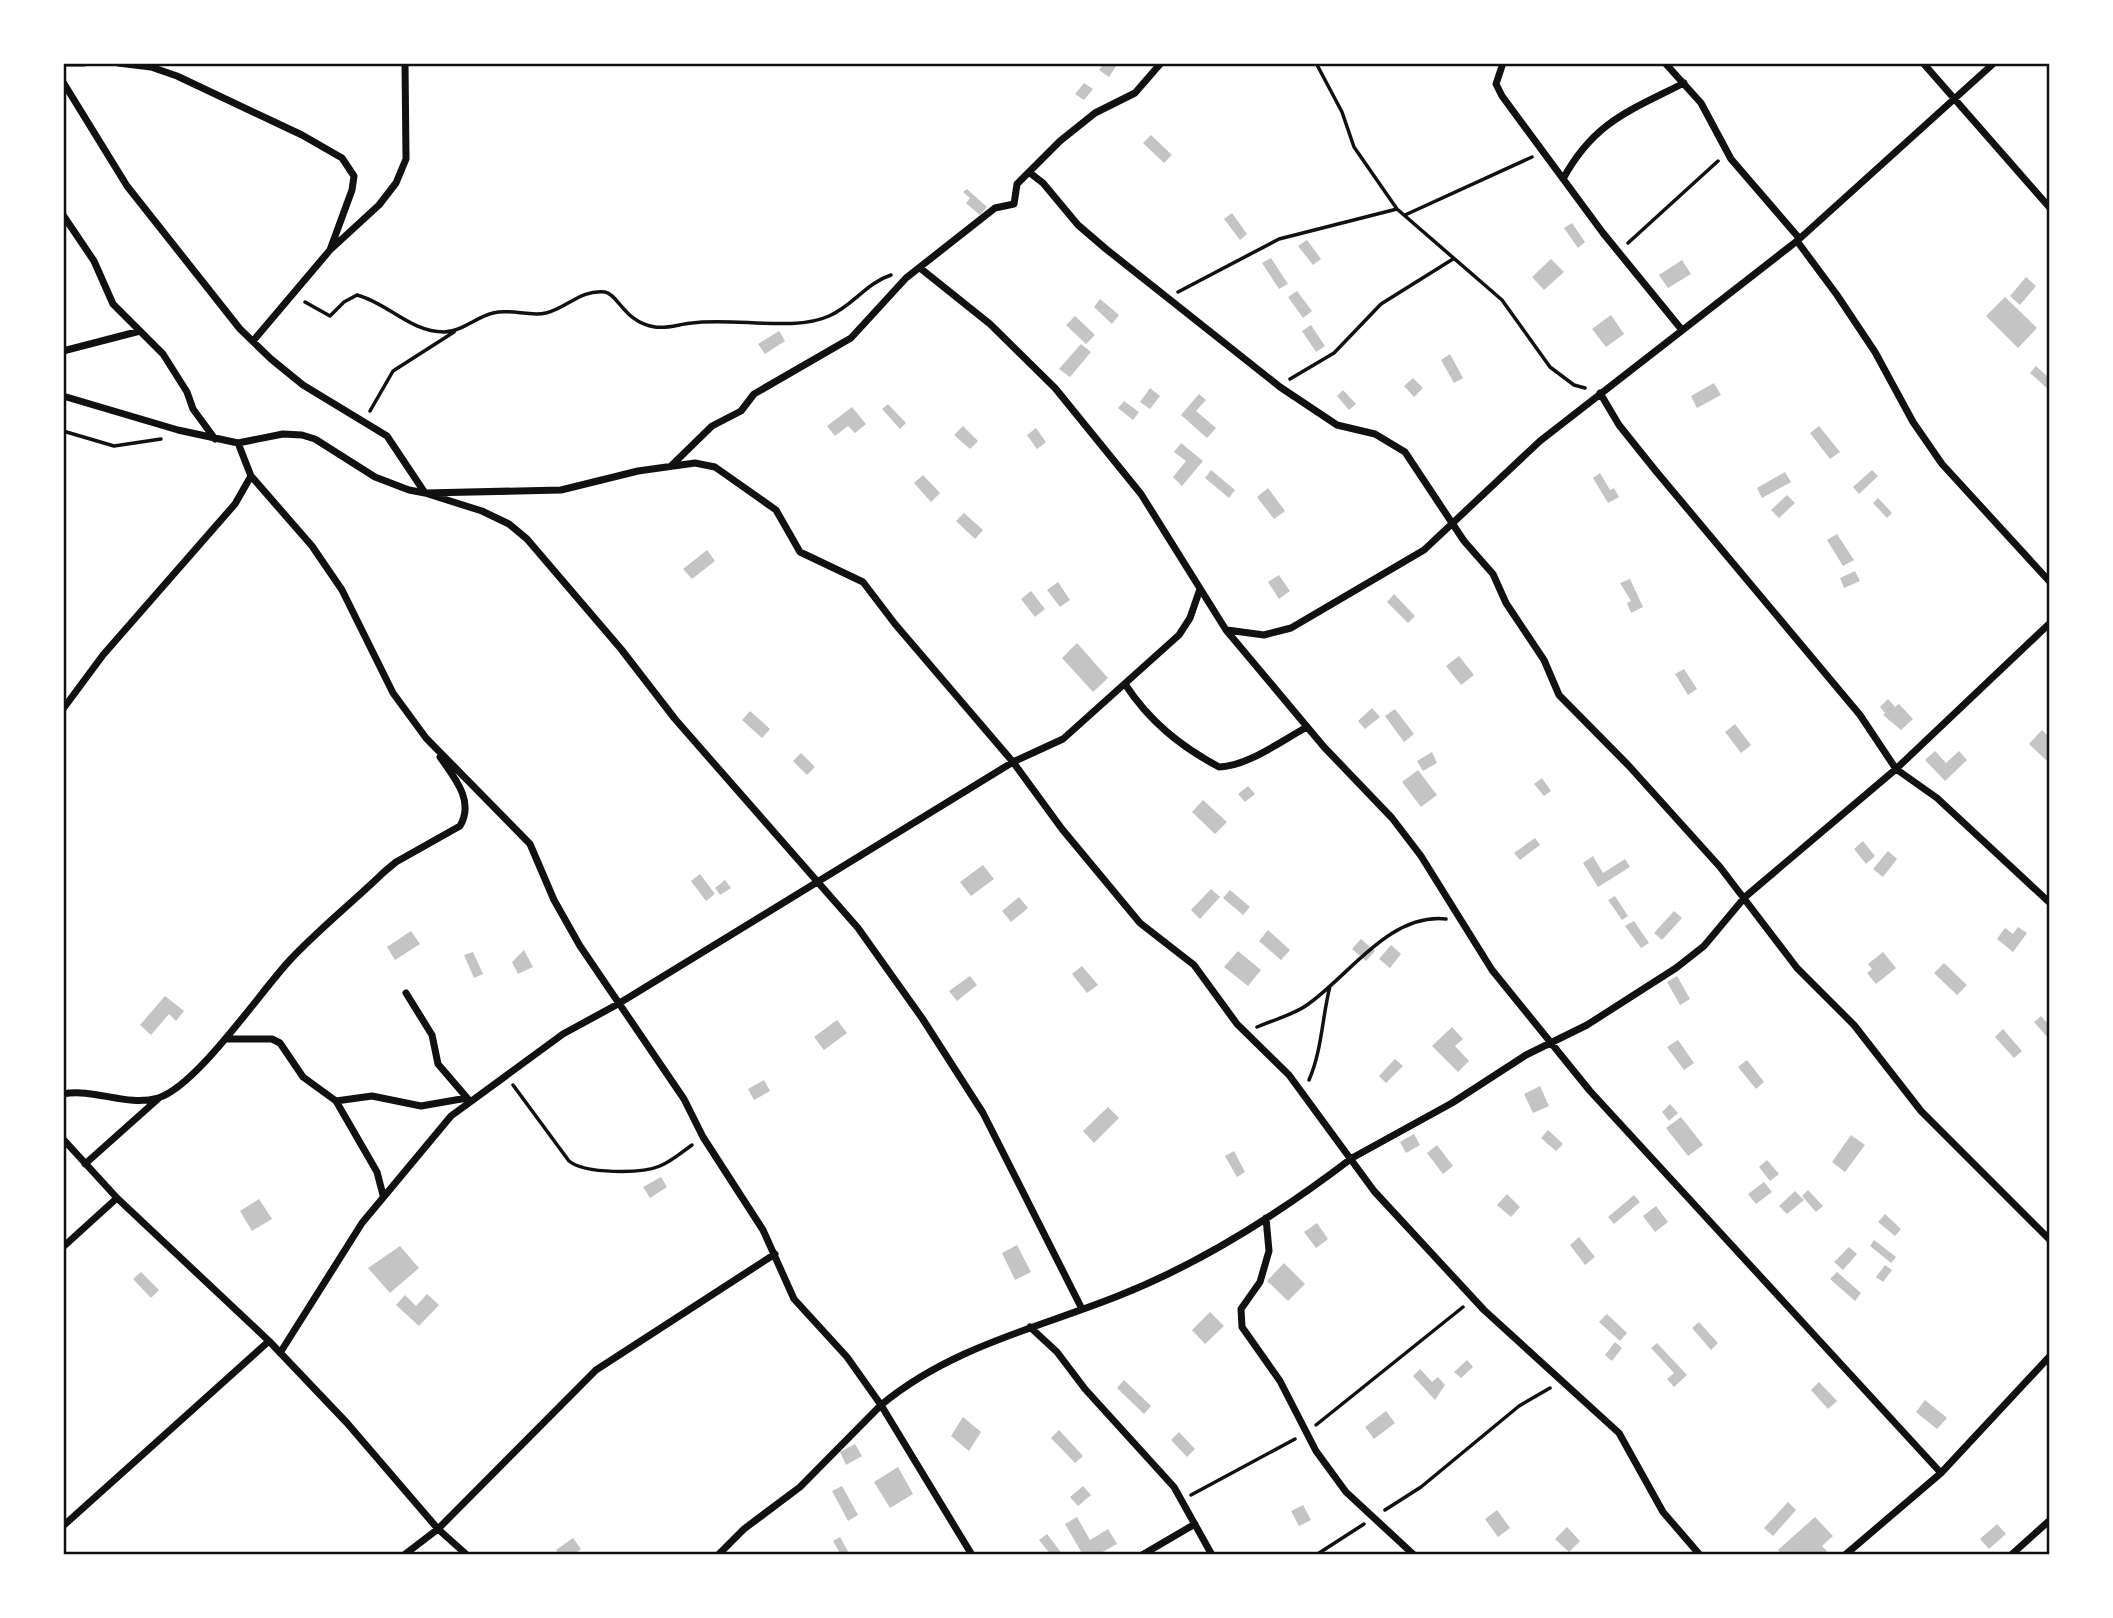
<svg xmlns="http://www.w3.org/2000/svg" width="2113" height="1618" font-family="'Roboto Condensed',sans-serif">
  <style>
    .building { fill: #c4c4c4 }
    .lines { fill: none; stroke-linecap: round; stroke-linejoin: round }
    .path { stroke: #111; stroke-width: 3.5 }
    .minor { stroke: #111; stroke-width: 7 }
    .neatline { fill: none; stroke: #111; stroke-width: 2.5 }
  </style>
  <rect width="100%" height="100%" fill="#fff"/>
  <path class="building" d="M1104,63h14l-9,14 -10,-7z
    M1084,83l9,6 -9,11 -9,-6z
    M1151,135l21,20 -8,8 -21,-20z
    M967,189l20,18 -7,8 -14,-12 4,-5 -7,-6z
    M1232,213l15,21 -7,6 -16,-21z
    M1572,223l13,19 -7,6 -14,-20z
    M1307,240l14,19 -8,6 -15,-19z
    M1271,258l17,26 -9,5 -17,-26z
    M1551,259l13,13 -20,18 -12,-13z
    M1682,260l9,14 -23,14 -9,-13z
    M2026,277l10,9 -16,19 -10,-9z
    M1297,291l15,20 -9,7 -15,-21z
    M2005,297l32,31 -19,20 -32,-32z
    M1100,299l19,16 -7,9 -18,-17z
    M1611,315l13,19 -18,13 -14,-18z
    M1075,316l20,19 -9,9 -20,-19z
    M1311,325l14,21 -9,6 -14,-21z
    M779,331l6,10 -20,13 -7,-10z
    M1081,344l10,8 -21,25 -11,-8z
    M1450,354l13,24 -9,5 -13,-23z
    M2036,366l14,13v12l-20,-18z
    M1413,378l10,10 -9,9 -10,-11z
    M1714,383l7,12 -24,13 -6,-12z
    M1150,388l10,8 -10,13 -10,-7z
    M1343,390l13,14 -7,6 -12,-14z
    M1199,394l7,6 -10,11 20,17 -9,10 -26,-23z
    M1124,401l15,11 -6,8 -15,-12z
    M888,404l18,19 -6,6 -18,-20z
    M852,407l14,17 -11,9 -7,-7 -13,10 -8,-10z
    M963,426l15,15 -8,8 -16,-14z
    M1819,426l21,26 -10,7 -20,-26z
    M1036,428l10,14 -9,7 -10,-14z
    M1181,443l22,18 -21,25 -9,-9 13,-16 -12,-9z
    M1211,470l24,20 -6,8 -24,-20z
    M1872,470l6,6 -19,18 -6,-7z
    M1785,472l6,10 -29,16 -5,-10z
    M1600,473l10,17 4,-2 5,9 -11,6 -15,-25z
    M923,475l17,18 -9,9 -17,-19z
    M1268,488l17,23 -11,8 -17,-22z
    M1787,495l8,8 -16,15 -8,-8z
    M1878,498l14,15 -5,5 -14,-15z
    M964,513l19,17 -8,9 -19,-18z
    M1837,534l17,26 -11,6 -16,-26z
    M707,550l8,11 -23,18 -9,-10z
    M1855,571l5,10 -16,7 -4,-10z
    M1279,575l11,16 -11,8 -11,-17z
    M1630,579l13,28 -12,6 -4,-10 4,-2 -11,-18z
    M1058,582l12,18 -10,7 -13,-17z
    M1031,591l14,18 -10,8 -14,-18z
    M1394,594l21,22 -7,7 -21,-21z
    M1077,643l31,35 -15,14 -31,-34z
    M1459,656l15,19 -13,10 -15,-19z
    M1684,669l13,20 -9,6 -13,-21z
    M1888,699l7,8 4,-3 14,15 -12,11 -18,-15 2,-2 -5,-6z
    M1372,708l8,9 -15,12 -7,-8z
    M1395,709l19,25 -10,8 -19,-26z
    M750,711l20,18 -8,9 -20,-18z
    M1735,724l16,21 -10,8 -16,-21z
    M2042,730l8,8 -3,23 -18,-17z
    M1935,751l11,12 13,-12 8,9 -22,21 -20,-21z
    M1432,752l5,11 -14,8 -6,-10z
    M801,753l14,14 -8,8 -14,-14z
    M1418,770l19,25 -16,12 -19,-25z
    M1542,778l9,13 -7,5 -10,-12z
    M1248,786l7,8 -10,8 -7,-8z
    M1203,800l24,22 -12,12 -23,-22z
    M1535,838l5,7 -20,15 -6,-7z
    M1863,841l12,15 -9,8 -12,-15z
    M1888,851l9,8 -14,18 -10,-8z
    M1593,856l10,17 22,-14 5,8 -32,20 -15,-24z
    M983,865l11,14 -23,17 -11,-14z
    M700,874l15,20 -9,7 -15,-20z
    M725,880l6,8 -11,7 -5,-7z
    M1211,889l9,8 -20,22 -9,-9z
    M1230,890l20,17 -7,8 -20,-17z
    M1615,896l13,20 -6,4 -14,-20z
    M1019,897l9,11 -17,14 -9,-11z
    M1674,911l8,7 -20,22 -8,-7z
    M1634,921l15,22 -8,5 -16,-22z
    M2018,927l9,6 -14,19 -16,-13 8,-11 8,6z
    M1268,930l22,20 -9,10 -22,-19z
    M411,931l9,13 -25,16 -8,-13z
    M1361,939l14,12 -9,10 -14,-12z
    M1391,945l10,9 -11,14 -11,-9z
    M524,950l9,17 -15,7 -6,-12z
    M1238,951l23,19 -13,16 -24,-19z
    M473,952l10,22 -9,4 -10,-23z
    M1883,952l13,16 -20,16 -9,-11 5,-4 -4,-5z
    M1944,963l23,22 -10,10 -23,-22z
    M1082,966l16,19 -11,8 -15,-19z
    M970,976l7,9 -20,16 -8,-10z
    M1677,976l13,23 -10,6 -13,-23z
    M165,996l19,15 -8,10 -7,-7 -18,21 -11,-10z
    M2041,1016l9,10v14l-16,-18z
    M837,1020l10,13 -23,17 -10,-13z
    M1452,1027l11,12 -8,7 14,15 -11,11 -26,-26z
    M2003,1029l19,22 -8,7 -19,-21z
    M1678,1040l16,23 -10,7 -17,-23z
    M1395,1059l8,7 -17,17 -7,-7z
    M1747,1060l17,22 -8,7 -18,-22z
    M764,1080l6,11 -16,9 -6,-11z
    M1540,1086l9,20 -16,7 -9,-19z
    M1670,1104l8,9 -9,8 -7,-9z
    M1108,1107l11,11 -25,25 -11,-12z
    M1681,1117l22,28 -15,11 -22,-28z
    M1548,1130l15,14 -7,7 -15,-13z
    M1414,1134l6,11 -14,8 -6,-11z
    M1851,1135l14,10 -20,27 -13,-10z
    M1437,1145l16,21 -10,8 -16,-21z
    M1234,1151l11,21 -8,5 -12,-21z
    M1767,1160l12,14 -9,7 -11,-14z
    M661,1177l6,10 -17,11 -7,-11z
    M1764,1182l8,10 -16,12 -8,-10z
    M1808,1190l15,16 -7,6 -14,-16z
    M1795,1191l9,9 -17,14 -8,-8z
    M1507,1194l13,13 -9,10 -14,-12z
    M1634,1195l6,7 -26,22 -6,-7z
    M259,1199l13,20 -20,12 -12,-20z
    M1656,1206l12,16 -13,10 -12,-16z
    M1885,1214l16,15 -6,7 -17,-14z
    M1317,1223l11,16 -12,9 -12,-16z
    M1579,1237l16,20 -10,8 -15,-20z
    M1874,1240l22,17 -5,6 -21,-17z
    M1017,1245l14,27 -16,8 -13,-27z
    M400,1246l19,22 -29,25 -22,-25z
    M1849,1247l8,7 -14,16 -9,-8z
    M1284,1263l21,21 -17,17 -21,-20z
    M1885,1265l7,5 -9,12 -7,-5z
    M141,1272l18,18 -8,8 -18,-19z
    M1837,1272l24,21 -6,8 -25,-22z
    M427,1294l12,11 -20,21 -23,-21 9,-10 11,11z
    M1210,1312l14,14 -19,18 -13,-14z
    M1607,1314l20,19 -7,8 -21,-19z
    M1699,1322l19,21 -7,7 -19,-22z
    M1615,1342l7,6 -10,13 -7,-6z
    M1657,1343l30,32 -13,12 -7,-8 7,-6 -23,-25z
    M1467,1360l6,7 -12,11 -7,-6z
    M1420,1369l12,13 6,-5 7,8 -10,15 -22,-24z
    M1124,1380l27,26 -7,8 -27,-26z
    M1819,1382l18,19 -9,8 -17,-19z
    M1925,1400l22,18 -10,11 -21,-17z
    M1386,1411l9,12 -21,16 -9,-12z
    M963,1417l18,15 -12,19 -18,-15z
    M1059,1430l24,26 -8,7 -24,-25z
    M1179,1432l16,17 -8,8 -16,-17z
    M855,1444l7,12 -16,9 -6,-13z
    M898,1467l15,27 -23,14 -16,-26z
    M842,1486l16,29 -10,6 -16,-30z
    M1083,1486l8,9 -13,11 -8,-9z
    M1788,1502l8,8 -23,26 -9,-8z
    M1303,1505l8,15 -12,6 -8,-15z
    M1497,1510l13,18 -12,9 -13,-18z
    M1077,1517l13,23 18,-11 9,15 -20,11h-14l-18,-31z
    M1815,1517l18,19 -11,10 5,5 -4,4h-41l-4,-5z
    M1997,1524l9,10 -17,15 -9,-10z
    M1567,1527l13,14 -11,11 -14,-13z
    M1047,1534l16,21h-12l-12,-15z
    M840,1537l10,18h-9l-8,-14z
    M573,1538l8,11 -8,6h-13l-4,-5z"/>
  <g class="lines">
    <path class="path" d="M1316,63l26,49 12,35 43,62 105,91 48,67 24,18 11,3
      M1405,215l127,-58
      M1628,243l90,-82
      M1178,292l101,-53 118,-30
      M305,302l25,14 14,-14 13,-7c31,8 53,37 87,37 17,0 32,-15 49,-19 17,-5 36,4 53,0 21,-5 35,-24 59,-21 13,2 20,31 50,35 13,2 24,-3 37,-4 40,-6 103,9 137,-7 24,-10 37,-33 62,-41
      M1290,379l44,-26 47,-49 72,-45
      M370,411l23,-40 61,-39
      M63,431l51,15 47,-7
      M1257,1027c16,-7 36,-12 50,-22 42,-29 82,-92 139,-86
      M1309,1080c13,-30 13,-62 21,-94
      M513,1085l56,76c16,13 72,13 91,5 12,-5 22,-14 32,-21
      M1316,1425l147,-118
      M1191,1495l104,-56
      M1385,1510l36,-23 98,-81 31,-18
      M1316,1555l48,-31"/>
    <path class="minor" d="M68,63h16
      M118,63l33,4 26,9 125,59 40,23 12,18 -2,14 -22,60
      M1503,63l-7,21 6,12 101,137 79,97
      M1665,63l36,40 30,56 68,79
      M1923,63l127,145
      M63,82l64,104 113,143 31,30 32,26 84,51 38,57 57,18 27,13 18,15 94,110 54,70 183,209 64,90 61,95 99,196
      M1030,173l13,10 35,42 28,24 174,138 57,38 38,9 30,18 59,89 29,33 13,29 38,57 15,35 70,71 91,101 77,101 57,57 67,86 129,129
      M1563,179c31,-57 66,-68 121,-96
      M63,215l31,46 19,43 50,50 24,38 6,17 22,30
      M1797,241l40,54 38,57 38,70 29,42 108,118
      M920,268l70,56 65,64 86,106 85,136 98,117 68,71 29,38 71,114 98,121 351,382
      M253,341l77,-91 49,-45 17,-22 10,-24 -1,-96
      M63,351l77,-20
      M1600,393l19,32 36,45 205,245 36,54 41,29 113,105
      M63,396l115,34 60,13 45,-9 19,1 13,4 60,38 34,13 16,3 136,-3 77,-19 57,-8 20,4 61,43 24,42 63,30 32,42 118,138 49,67 78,94 54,42 43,59 52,51 85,116 110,119 135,123 44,79 37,43
      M238,443l13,33 61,70 30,44 51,103 33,45 104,106 24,56 26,46 104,153 19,38 60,93 31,69 53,58 34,48 -81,82 -56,42 -26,26
      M671,466l41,-40 29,-15 13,-17 97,-56 55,-60 89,-70 19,-4 3,-20 43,-43 35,-28 40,-20 26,-30
      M1227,630l37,5 27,-7 133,-78 116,-109 257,-200 197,-178
      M1125,684c24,37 55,62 94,83 29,-1 62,-26 88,-40
      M63,709l40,-54 132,-151 16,-28
      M406,993l26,42 6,29 30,35
      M225,1039h47l8,4 23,34 33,24 41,71 6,23
      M63,1094c31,-6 64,13 95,4 39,-12 102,-106 132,-138 29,-31 63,-58 94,-88l12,-10 64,-36c15,-25 -6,-49 -20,-69
      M336,1101l36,-5 49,10 46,-8
      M63,1139l54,59 152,143 78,82 91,106 29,26
      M85,1164l74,-66
      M1266,1218l3,33 -9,31 -19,27 1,18 38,54 36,70 30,41 68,63
      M63,1247l54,-49
      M1030,1327l27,25 28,37 89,98 38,68
      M280,1353l82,-130 89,-107 112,-82 55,-30 395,-242 50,-23 116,-104 11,-17 10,-29
      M63,1526l206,-185
      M404,1555l34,-26 158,-159 179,-116
      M972,1555l-91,-150c70,-58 154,-76 237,-109 84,-33 162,-83 234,-138l100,-55 74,-48 61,-30 89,-57 28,-22 41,-49 151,-128 154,-146
      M1142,1555l53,-31
      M1845,1555l96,-82 109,-117
      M2011,1555l39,-35"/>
  </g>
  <rect width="2113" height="1618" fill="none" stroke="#ffffff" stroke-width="130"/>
  <rect x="65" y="65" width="1983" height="1488" class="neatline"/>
</svg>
